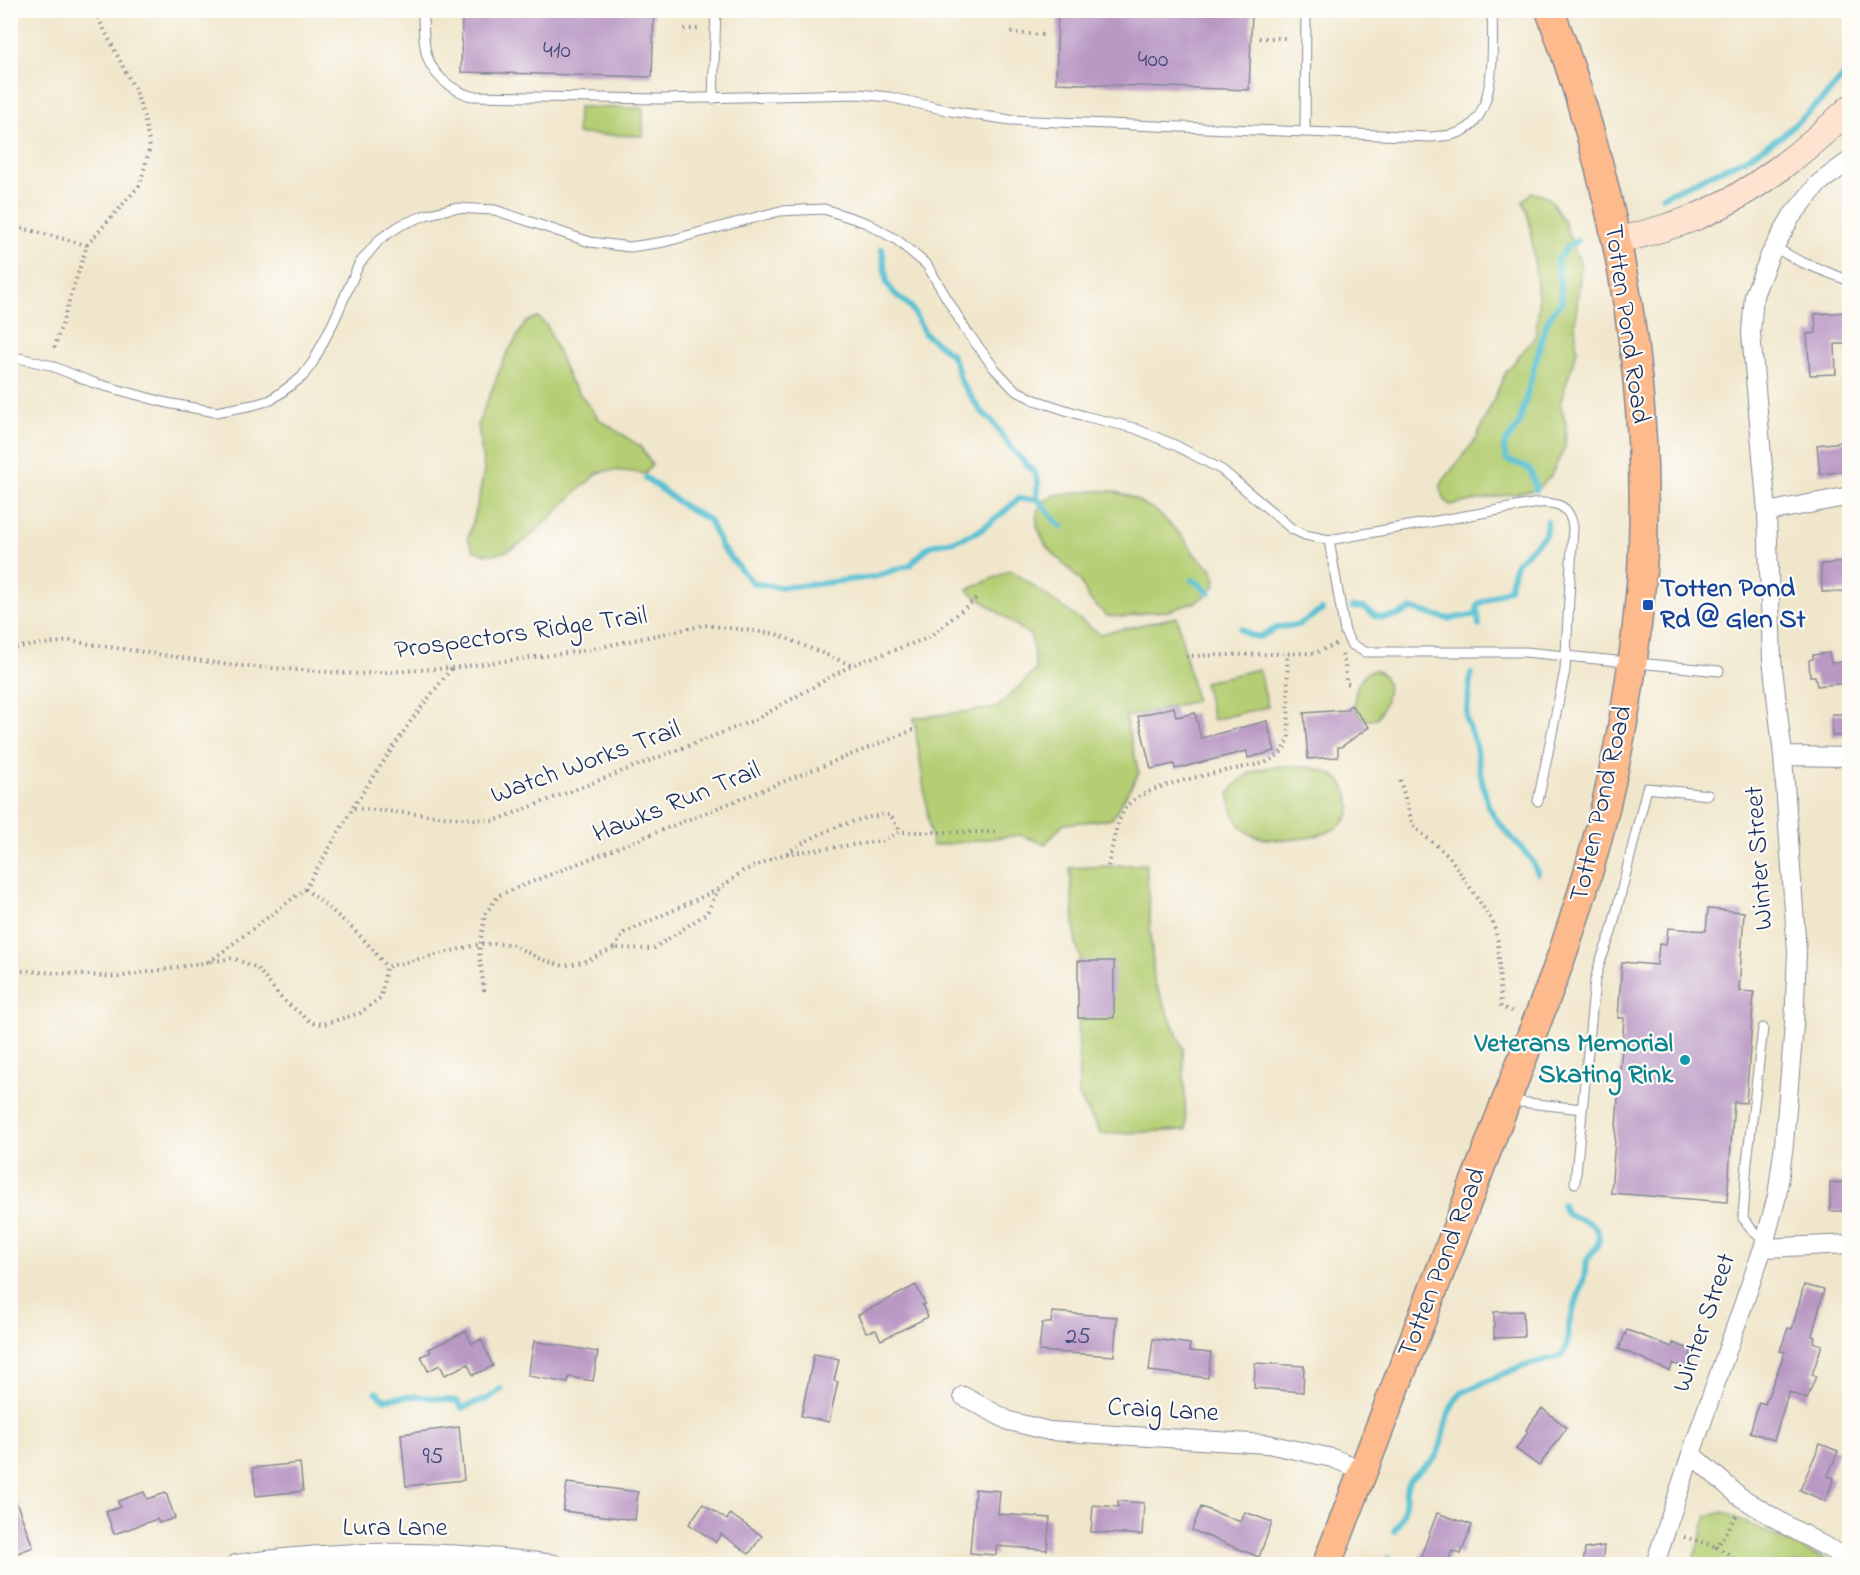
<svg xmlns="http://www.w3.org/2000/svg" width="1860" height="1575" font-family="'Indie Flower',sans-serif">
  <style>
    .green { fill: #b5ce73; stroke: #687e68; stroke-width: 1.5 }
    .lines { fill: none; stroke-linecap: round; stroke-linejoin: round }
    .stream { stroke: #56c0d2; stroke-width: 6 }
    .building { fill: #b998c4 }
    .lane-casing { stroke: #868a94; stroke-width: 11 }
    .street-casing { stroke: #868a94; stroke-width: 20 }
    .secondary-casing { stroke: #868a94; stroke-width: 28 }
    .primary-casing { stroke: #868a94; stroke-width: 31 }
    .path { stroke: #868a94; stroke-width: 4; stroke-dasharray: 1.5 4.5; stroke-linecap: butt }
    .lane { stroke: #fff; stroke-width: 9 }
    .street { stroke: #fff; stroke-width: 18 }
    .secondary { stroke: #fee3d1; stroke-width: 26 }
    .primary { stroke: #fcba8d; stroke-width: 28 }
    .transit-dot { fill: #1a4fb4; stroke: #fdfcf7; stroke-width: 2 }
    .culture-dot { fill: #0f9aa8; stroke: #fdfcf7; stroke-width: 2 }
    .labels { text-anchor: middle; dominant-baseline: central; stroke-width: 4.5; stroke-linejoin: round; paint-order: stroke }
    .number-label { font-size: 24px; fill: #424978 }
    .street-label { font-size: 27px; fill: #1b2f5e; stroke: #fdfcf7 }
    .transit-label { font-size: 27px; font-weight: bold; fill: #164399; stroke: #fdfcf7; text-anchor: start }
    .culture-label { font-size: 27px; font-weight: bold; fill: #0d838f; stroke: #fdfcf7; text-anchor: end }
  </style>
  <rect width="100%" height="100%" fill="#fdfcf7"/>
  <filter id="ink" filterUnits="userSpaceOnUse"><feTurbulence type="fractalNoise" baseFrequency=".0167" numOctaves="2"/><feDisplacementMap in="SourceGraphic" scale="12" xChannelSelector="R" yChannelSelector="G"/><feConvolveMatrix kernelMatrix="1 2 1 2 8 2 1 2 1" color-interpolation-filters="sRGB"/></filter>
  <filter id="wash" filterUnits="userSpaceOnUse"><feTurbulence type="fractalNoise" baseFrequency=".008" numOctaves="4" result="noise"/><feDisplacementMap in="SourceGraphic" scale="24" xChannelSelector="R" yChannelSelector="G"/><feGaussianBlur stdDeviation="1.35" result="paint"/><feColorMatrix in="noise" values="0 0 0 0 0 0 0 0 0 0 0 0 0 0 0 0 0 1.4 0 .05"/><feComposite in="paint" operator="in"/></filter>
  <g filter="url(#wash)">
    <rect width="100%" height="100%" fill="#f0e6cb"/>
    <path class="green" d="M578,107l65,1v28l-66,-2z
      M1531,193l12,1 10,9 11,19 17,43 -6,59 2,27 -17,52 6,21 -1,23 -15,30 -14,13 -86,15c-8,-7 -11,-13 -8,-23l34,-43 30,-67 29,-35 4,-31 -9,-82 -7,-23z
      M538,317l9,9 23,55 29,38 42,28 11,18 -7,9c-13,-2 -32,-6 -46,-1 -4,2 -8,6 -11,9 -26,19 -65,76 -100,72 -4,0 -9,-2 -14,-3l-6,-13 9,-31 7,-36 -6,-47 27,-67 21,-35z
      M1091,491h21l19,6 25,14 29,28 10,16 16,13 5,12 -2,7 -5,6 -13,9 -28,9 -20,1 -22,5 -19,-1 -18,-17 -9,-19 -34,-34 -9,-20v-14l4,-9 14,-8z
      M1011,570l89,64 77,-17 19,84 -71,16 14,56 -27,46 -49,5 -18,20 -25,-9 -88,11 -18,-128 82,-10 40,-38 -5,-34 -64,-46z
      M1259,669l9,38 -55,13 -9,-38z
      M1373,670c24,5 13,36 3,49 -29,9 -27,-42 -3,-49z
      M1283,766c26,0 61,2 66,34 2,7 1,15 -4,21 -16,19 -76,25 -96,12 -14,-9 -18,-24 -20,-39 13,-22 29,-26 54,-28z
      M1146,864l8,117 29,67 3,82 -85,4 -22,-38 -1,-135h4l-6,-16 -6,-77z
      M1724,1512l110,52h-142l15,-48z"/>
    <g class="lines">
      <path class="stream" d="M1663,196l82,-37 38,-24 40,-36 21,-23 6,-11
        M882,249l5,35 8,10 16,13 14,27 26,20 6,13 3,13 20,30 12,11 19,27 24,25 3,10 -1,16
        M646,478l39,29 24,13 13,28 31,35 24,4 22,-1 74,-9 37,-12 17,-17 9,-4 18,-3 25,-10 26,-20 13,-12h19c11,9 12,18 25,28
        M1536,490c-5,-25 -6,-22 -29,-30l-3,-9 1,-8 14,-18 26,-99 7,-13 10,-12 -5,-40 11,-15 9,-5
        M1192,580l6,3 11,10
        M1353,607l11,1 10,7 9,3 13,-2 16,-7 37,10 29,-5
        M1479,626l-2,-18 1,-4 31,-15 7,-26 29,-28 2,-14
        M1241,629l8,6 10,2 20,-10 19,-2 24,-15
        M1471,674l-5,44 10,28 5,30 7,30 10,16 32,36 8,15
        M376,1392l8,7 33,-3 40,5 5,7 27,-10 12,-9
        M1394,1531c4,-6 9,-14 10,-21 2,-8 1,-16 3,-24 5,-15 21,-17 29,-30 12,-20 7,-48 27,-64l54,-24 44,-12c8,-7 6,-16 7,-26 2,-17 11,-32 15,-49 2,-6 2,-12 3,-18 3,-13 19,-17 11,-33 -8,-15 -32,-7 -35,-26
        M1387,1564l1,-6"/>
    </g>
    <g id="blocks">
      <path class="building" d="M462,10h192l-2,67 -191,-5z
        M1058,10h194l-3,80 -193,-7z
        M1850,312l-1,32h-14l1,30 -26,1 -3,-41 9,-1 -1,-19z
        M1850,441v30l-30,3 -3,-29z
        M1850,562v29l-28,1 -1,-28z
        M1829,653l2,10 12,-1 2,21 -28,3 -2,-10h-5l-1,-16 4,-1v-4z
        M1351,705l18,22 -28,20h-3v10l-30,2 -4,-46 41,-3z
        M1174,707l2,10 19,-4 6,25 66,-17 8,30 -27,7 -1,-7 -72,18 -1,-5 -23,5 -13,-53z
        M1832,714h18v22h-18z
        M1708,909l36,3 -5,79 15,1 -8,111 -12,-1 -7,100 -116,-9 13,-175h-6l4,-56 35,3 2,-21 7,1 2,-17 38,3z
        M1078,961h36v57h-36z
        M1850,1182v29h-20v-28z
        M916,1285l9,19 -3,1 6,12 -47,23 -5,-10 -10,2 -8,-17z
        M1804,1285l20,5 -12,46 3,1 -2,5 9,3 -10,30 4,1 -9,23 -18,-7 -15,48 -24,-8 9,-30 6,2 20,-52 -5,-1 8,-23 4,1z
        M1523,1311l1,26 -30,1v-26z
        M1052,1312l65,5 -3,39 -75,-5 3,-28h9z
        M1627,1330l45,17 1,-4 19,7 -6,18 -13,-5 -3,8 -23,-9v-2l-28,-11z
        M466,1331l6,13 9,-5 12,27 -20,9 -5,-11 -23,11 -5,-10 -12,6 -7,-15 10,-4 -2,-3z
        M1153,1339l37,5 -1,7 22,2 -3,25 -59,-7z
        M534,1341l64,11 -5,29 -24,-4 -1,6 -40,-7z
        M814,1354l25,5 -5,22 4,1 -9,40 -28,-6z
        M1255,1363l49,3 -1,26 -49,-4z
        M1542,1408l25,20 -28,38 -23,-17 12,-17 -2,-2z
        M459,1427l5,53 -58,6 -5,-52z
        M1820,1444l18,7 -10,25 6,2 -9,23 -25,-11z
        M300,1463l3,28 -47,5 -3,-28z
        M567,1483l71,9 -3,28 -72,-9z
        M975,1489l25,2 -2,23 52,4 -3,32 -51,-4v9l-26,-2z
        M12,1491l21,56 -23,9v-64z
        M144,1492l3,7 19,-6 9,25 -16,5 -2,-4 -43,15 -8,-22 14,-5 -2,-6z
        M1118,1501l26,2 -2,32 -51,-3 2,-27 25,2z
        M703,1504l24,16 3,-6 32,22 -13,18 -28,-20 -5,8 -27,-18z
        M1201,1507l40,15 4,-10 27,10 -13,35 -67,-27z
        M1437,1513l35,12 -11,29 -9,-3 -5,13h-29z
        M1604,1546l-2,18h-19l2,-15z"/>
    </g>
  </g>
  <g filter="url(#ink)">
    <use href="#blocks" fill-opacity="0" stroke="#868a94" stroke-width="1.5"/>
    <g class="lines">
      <g class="lane-casing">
        <path id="lane" d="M423,10c1,33 -2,55 27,76 7,4 13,8 21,10l190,3 197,-5 31,3 62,14 59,9 419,17c14,-1 29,-1 40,-10 27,-20 24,-86 23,-117
          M713,99l3,-89
          M1305,132l1,-122
          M1774,247l27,15 49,19
          M10,356l39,9 45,18 73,20 49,9 37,-7 18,-5 31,-23 11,-15 21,-41 25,-57 21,-25 21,-14 25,-10 27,-7 42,2 95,32 40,5 34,-5 116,-31 44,-2 43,14 30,17 30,25 38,64 30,40 20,21 20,10 49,16 50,12 43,18 45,24 70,59 13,6 24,5 209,-37c20,-1 32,3 35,24l-8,143 -27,131
          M1329,540l16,92 6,12 14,8h160l194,19
          M1763,1028l-16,134 -4,56 11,14 11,9
          M1511,1101l71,8
          M1575,1183l20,-203 5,-18 11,-29 36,-145 61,7"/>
      </g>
      <g class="street-casing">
        <path id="street" d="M1767,512l83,-16
          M1783,756l67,1
          M1763,1248l87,-4
          M963,1396l46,25 40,10 219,13 64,14 31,12
          M1691,1454l48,42 47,29 64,35
          M236,1564c103,-16 215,-14 318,0
          M1655,1564l36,-110 72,-206 14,-52 7,-52 10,-119 3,-73 -14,-196 -11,-97 -5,-147 -16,-179 3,-38 16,-40 21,-38 28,-34 30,-22"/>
      </g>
      <g class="secondary-casing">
        <path id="secondary" d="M1617,241c27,-7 53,-14 79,-24 58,-24 109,-66 154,-109"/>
      </g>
      <g class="primary-casing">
        <path id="primary" d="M1327,1564l227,-587c41,-112 68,-224 82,-342 3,-30 7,-60 7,-90 6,-182 -30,-364 -93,-535"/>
      </g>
      <path class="path" d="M684,29h17
        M1011,33l35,2
        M1259,38h27
        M10,225l77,20 -34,107
        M87,245l53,-60 10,-38 -6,-30 -8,-25 -42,-82
        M10,648l60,-7 159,24 129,9 93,-6 131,-17 123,-26 71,9 75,31 77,-27 49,-40
        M1342,655l3,8 1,20 7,2
        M1186,656l129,-3 22,-9
        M1400,780l13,46 36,30 44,66 5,20 3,65 15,6
        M353,807l60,-89 38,-49
        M787,853c26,-18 71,-38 103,-38l11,17
        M1108,866c5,-19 7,-46 20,-61 18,-22 106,-35 136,-42 14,-6 20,-11 25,-25l-2,-85
        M305,889c30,24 59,46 81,78
        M614,948l10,-15 93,-43
        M209,962l96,-73 48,-81 141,13 261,-101 95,-54
        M10,970l108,7 115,-19 24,10 25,31 30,24 12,1 36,-11 21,-16 5,-30 95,-23h30l31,16 22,6 23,-5 27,-13 39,1 54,-36 11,-23 25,-19 41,-17 98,-13 19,-9h94
        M484,991l-5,-39 6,-38 14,-19 419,-167
        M1736,1516l-19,31 11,7 8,10
        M1684,1537l33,10"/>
      <use href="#lane" class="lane"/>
      <use href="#street" class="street"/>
      <use href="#secondary" class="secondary"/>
      <use href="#primary" class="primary"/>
    </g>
  </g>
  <rect class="transit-dot" x="1642" y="599" width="12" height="12" rx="3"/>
  <circle class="culture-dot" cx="1685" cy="1060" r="6"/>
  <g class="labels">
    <g class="number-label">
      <text x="557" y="51">410</text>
      <text x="1153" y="60">400</text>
      <text x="1078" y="1337">25</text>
      <text x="433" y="1457">95</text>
    </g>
    <g class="street-label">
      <text transform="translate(1626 324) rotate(82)">Totten Pond Road</text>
      <text transform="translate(521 634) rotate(-8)">Prospectors Ridge Trail</text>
      <text transform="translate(586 763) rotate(-20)">Watch Works Trail</text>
      <text transform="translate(677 803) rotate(-22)">Hawks Run Trail</text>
      <text transform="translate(1602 804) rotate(-77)">Totten Pond Road</text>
      <text transform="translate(1760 858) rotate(-94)">Winter Street</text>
      <text transform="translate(1443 1263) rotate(-69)">Totten Pond Road</text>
      <text transform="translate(1705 1323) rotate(-71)">Winter Street</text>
      <text transform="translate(1163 1411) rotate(3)">Craig Lane</text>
      <text x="395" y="1528">Lura Lane</text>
    </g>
    <g class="transit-label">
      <text x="1660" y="589">Totten Pond<tspan x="1660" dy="31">Rd @ Glen St</tspan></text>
    </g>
    <g class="culture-label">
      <text x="1673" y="1044">Veterans Memorial<tspan x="1673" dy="31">Skating Rink</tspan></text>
    </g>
  </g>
  <rect width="1860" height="1575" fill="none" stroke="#fdfcf7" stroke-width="36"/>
</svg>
